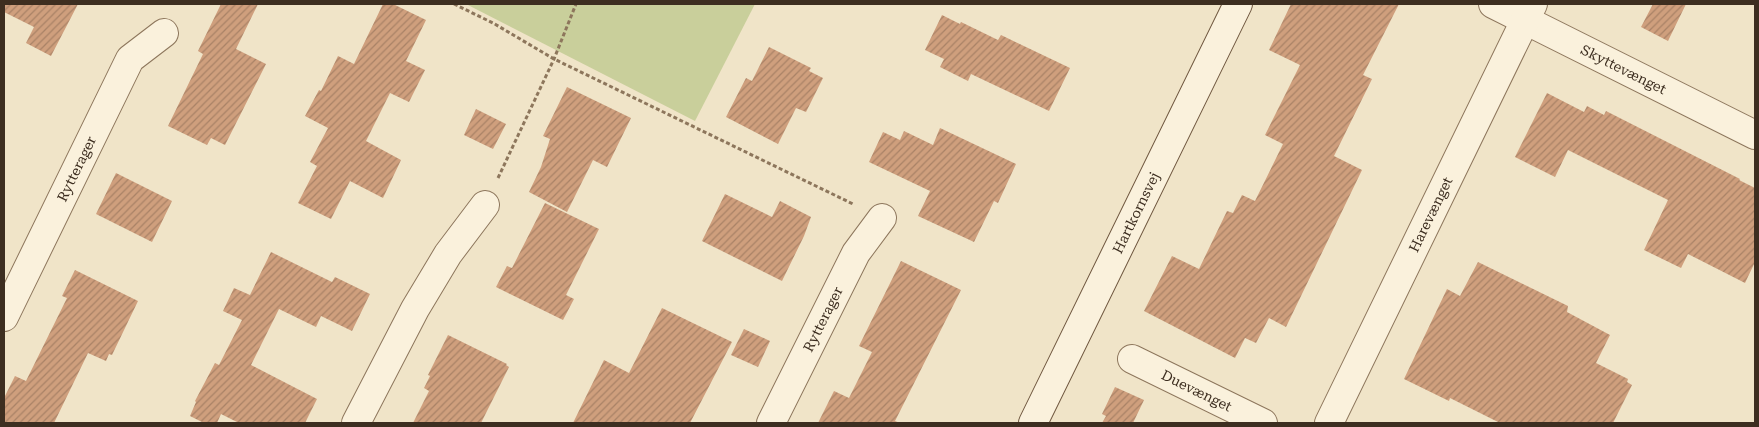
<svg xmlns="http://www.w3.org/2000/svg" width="1759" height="427" font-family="'Roboto Serif',serif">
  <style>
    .green { fill: #c9cf9b }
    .building { fill: url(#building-hatch) }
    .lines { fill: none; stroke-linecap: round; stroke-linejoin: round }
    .street-casing { stroke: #8d765c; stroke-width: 30 }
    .secondary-casing { stroke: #6f573f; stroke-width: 30 }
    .path { stroke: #8d765c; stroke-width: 3; stroke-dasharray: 4 2.5; stroke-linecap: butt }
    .street { stroke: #faf1dc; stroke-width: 28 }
    .secondary { stroke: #faf1dc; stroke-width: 28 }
    .labels { text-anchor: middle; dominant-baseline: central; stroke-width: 4; stroke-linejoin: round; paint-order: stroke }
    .street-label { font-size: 14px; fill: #3d2e20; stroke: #f7eed8 }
  </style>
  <defs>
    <pattern id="building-hatch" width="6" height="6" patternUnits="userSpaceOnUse" patternTransform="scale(1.25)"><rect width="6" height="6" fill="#cf9f7d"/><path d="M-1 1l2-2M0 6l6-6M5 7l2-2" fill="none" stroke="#a98266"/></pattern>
  </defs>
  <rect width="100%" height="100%" fill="#f0e4c8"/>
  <path class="green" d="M466,4h289l-60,117z"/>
  <path class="building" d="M4,4h74l-27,52 -25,-13 8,-16 -30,-15z
    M221,4h37l-22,45 30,15 -41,81 -14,-7 -4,7 -39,-19 35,-72 -5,-3z
    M383,4h10l33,16 -20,41 19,9 -16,32 -19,-9 -24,48 35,19 -18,38 -33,-17 -19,38 -33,-16 19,-37 -7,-4 18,-34 -23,-12 14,-26 2,1 17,-35 16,8z
    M1291,4h108l-36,71 9,4 -38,77 28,14 -76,157 -17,-9 -13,25 -11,-5 -10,20 -91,-47 28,-55 27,13 28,-58 6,2 9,-18 13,6 28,-57 -18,-9 35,-70 -31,-15z
    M1653,4h33l-18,37 -27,-14z
    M942,15l18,9 1,-2 37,18 3,-5 69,33 -21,43 -78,-37 -3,7 -28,-14 4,-8 -19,-9z
    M769,47l42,21 -2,3 14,7 -17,34 -10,-4 -18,36 -52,-27 20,-39 6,3z
    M567,87l64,31 -24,49 -14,-7 -26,52 -38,-20 12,-25 9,-28 -7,-3z
    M1547,93l37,19 3,-6 17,9 2,-4 134,68 -1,1 16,8v74l-10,21 -57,-29 -7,14 -37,-18 24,-50 -100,-50 -13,27 -40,-20z
    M476,109l30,15 -13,25 -29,-14z
    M940,128l76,36 -18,39 -4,-2 -20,41 -56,-26 12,-25 -61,-29 14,-30 17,8 4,-9 29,14z
    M116,173l56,28 -20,41 -56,-28z
    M725,194l47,23 8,-16 31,16 -7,19 -22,45 -80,-40z
    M545,203l54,26 -33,66 8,4 -11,21 -67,-33 11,-21 5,2z
    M271,252l61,30 3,-5 35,17 -18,37 -31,-15 -5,11 -37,-18 -28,56 66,34 -12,24h-66l-18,-9 -4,9h-13l-14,-7 6,-14 -1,-1 20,-38 4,2 23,-45 -19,-9 11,-23 16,7z
    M901,261l60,29 -66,131 5,2h-82l16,-32 15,7 23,-46 -13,-6z
    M1478,262l90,44 -1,6 43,23 -14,28 32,16 -1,3 5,3 -19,38h-113l-50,-25 -1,3 -45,-22 43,-90 13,7z
    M75,270l63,31 -26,54 -3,-1 -3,7 -18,-8 -34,70h-50v-25l11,-22 11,5 41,-83 -5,-2z
    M662,308l70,34 -42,81h-117l31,-63 25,13z
    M744,329l26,12 -12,26 -27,-12z
    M448,335l59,29 -1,1 3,2 -28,56h-68l16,-32 -5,-3 6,-12 -2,-1z
    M1115,387l29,13 -11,23h-31l4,-7 -4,-2z"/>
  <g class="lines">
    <g class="street-casing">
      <g id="street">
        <path id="s1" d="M1493,4l262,131"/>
        <path id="s2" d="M4,317l126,-258 34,-26"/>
        <path id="s3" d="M1132,359l131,64"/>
        <path d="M356,423l59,-114 33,-55 37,-49"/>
        <path id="s4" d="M771,423l85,-170 26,-35"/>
        <path id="s5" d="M1329,423l204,-419"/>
      </g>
    </g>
    <g class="secondary-casing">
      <g id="secondary">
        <path id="s6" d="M1033,423l205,-419"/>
      </g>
    </g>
    <path class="path" d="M454,4l39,19 61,36 299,145
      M498,178l56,-119 22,-55"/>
    <use href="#street" class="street"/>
    <use href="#secondary" class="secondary"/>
  </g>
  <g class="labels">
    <g class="street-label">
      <text stroke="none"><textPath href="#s1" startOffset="146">Skyttevænget</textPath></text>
      <text stroke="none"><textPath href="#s2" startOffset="165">Rytterager</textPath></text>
      <text stroke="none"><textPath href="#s6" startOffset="234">Hartkornsvej</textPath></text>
      <text stroke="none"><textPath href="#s5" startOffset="232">Harevænget</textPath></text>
      <text stroke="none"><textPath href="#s4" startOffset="116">Rytterager</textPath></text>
      <text stroke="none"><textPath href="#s3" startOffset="72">Duevænget</textPath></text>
    </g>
  </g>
  <rect width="1759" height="427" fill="none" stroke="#3d2e20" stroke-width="10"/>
</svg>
